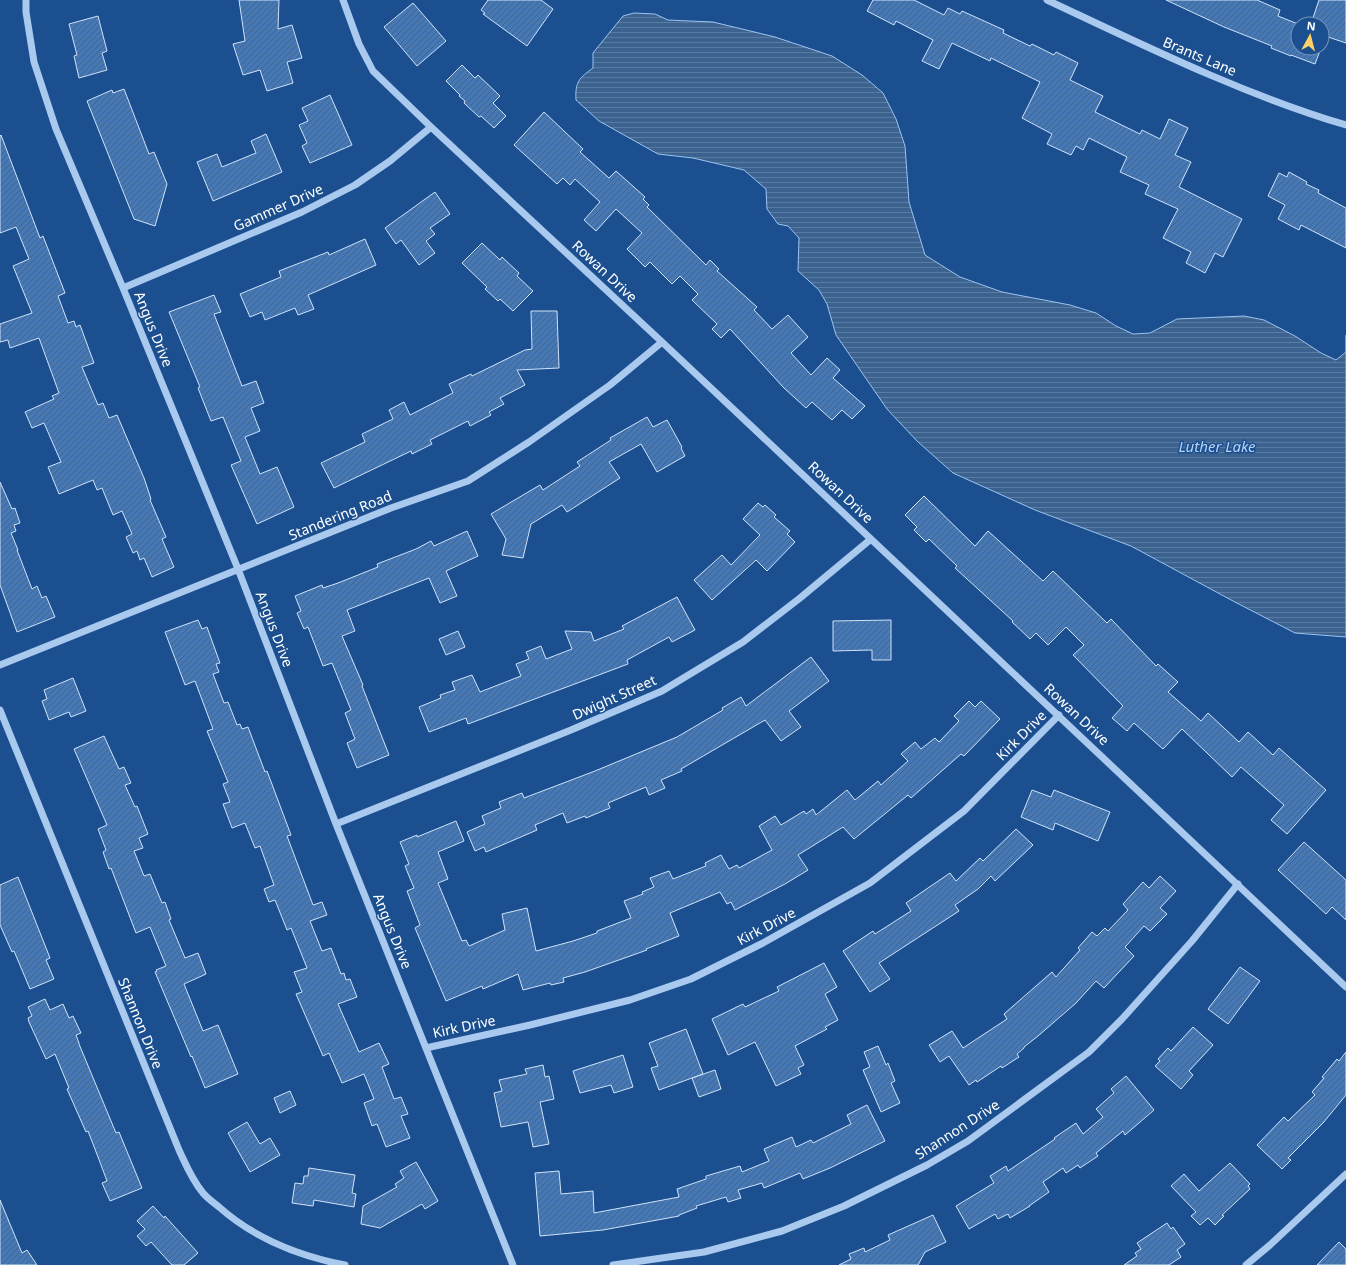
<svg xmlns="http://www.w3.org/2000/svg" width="1346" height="1265" font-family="'Noto Sans',sans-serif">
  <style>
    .water { fill: url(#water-rules); stroke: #9cc4f0 }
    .building { fill: url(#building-hatch); stroke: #cfe3fa }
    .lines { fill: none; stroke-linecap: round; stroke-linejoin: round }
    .minor { stroke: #a9c9ee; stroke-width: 7 }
    .labels { text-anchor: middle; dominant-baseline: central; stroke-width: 3; stroke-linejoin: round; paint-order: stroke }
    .street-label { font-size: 14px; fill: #fff; stroke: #1b4f8f }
    .water-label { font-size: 15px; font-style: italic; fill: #b5d3f5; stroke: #1b4f8f }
  </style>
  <defs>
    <pattern id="water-rules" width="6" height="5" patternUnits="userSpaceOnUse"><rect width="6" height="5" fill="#3c6290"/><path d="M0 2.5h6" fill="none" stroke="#597aa1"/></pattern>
    <pattern id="building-hatch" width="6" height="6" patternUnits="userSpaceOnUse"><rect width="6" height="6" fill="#4478b7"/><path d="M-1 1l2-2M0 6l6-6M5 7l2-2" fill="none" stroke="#486282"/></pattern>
  </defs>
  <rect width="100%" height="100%" fill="#1b4f8f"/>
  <path class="water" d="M634,13l21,1 13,6 45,2 62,15 57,19 30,19 21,18 13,26 9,27 4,56 16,53 35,22 42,15 68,13 26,8 20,13 17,8 17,-1 27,-14 67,-3 20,4 31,16 26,17 15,7 10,-8v-17v302l-51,-4 -62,-32 -102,-55 -96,-36 -82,-37 -36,-32 -30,-32 -51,-74 -9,-31 -8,-14 -21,-19 1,-33 -11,-12 -10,-2 -11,-15 -1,-20 -22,-19 -51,-12 -35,-4 -59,-33 -23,-21c-1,-18 3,-22 17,-32v-15l30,-37z"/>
  <path class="building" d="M239,0h40l-1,29 14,-4 10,33 -15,4 6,21 -26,8 -7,-21 -17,5 -10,-31 12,-3z
    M488,0h53l12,9 -26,37 -44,-32 2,-1 -4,-3z
    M873,0h41l30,15 4,-7 12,6 2,-3 42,19 -1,3 27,13 2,-2 22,11 2,-3 22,11 -8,17 33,16 -8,16 45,22 2,-4 18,9 9,-20 19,9 -13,27 16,7 -12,25 63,32 -19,38 -8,-4 -10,20 -19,-10 5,-11 -28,-14 15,-29 -33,-15 4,-9 -29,-13 7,-15 -38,-19 -6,12 -7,-4 -5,9 -24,-11 5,-10 -30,-16 18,-36 -49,-24 -1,3 -38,-18 -13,26 -17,-8 11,-21 -37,-19 -2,4 -27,-14z
    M1166,0h91l23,10 -2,6 20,8v24h23l-6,16 -24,-9v1l-20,-8 1,-2 -48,-19z
    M1319,0h27v43l-21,-7 -3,9v-21h-11z
    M413,3l33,38 -29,25 -33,-39z
    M98,16l9,35 -5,2 5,17 -28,8 -5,-22 3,-1 -8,-31z
    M462,65l13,13 3,-3 22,21 -7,7 13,13 -12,12 -13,-12 -2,1 -15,-14 1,-2 -6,-5 1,-1 -14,-14z
    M124,89l25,65 5,-2 13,32 -12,42 -21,-7 -47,-118 25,-11 1,3z
    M330,95l22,50 -42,18 -8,-17 5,-3 -8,-18 9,-4 -6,-13z
    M544,112l39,37 -3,3 29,26 7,-7 29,26 -2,2 6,6 -2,2 59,58 4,-5 9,9 -2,2 40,36 -3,3 18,19 16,-14 20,22 -17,16 20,22 16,-17 13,12 -7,8 32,28 -13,13 -10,-9 -10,10 -20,-18 -6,6 -22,-20 -54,-59 -9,9 -9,-9 5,-5 -25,-24 6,-6 -18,-18 -8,8 -22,-22 -5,5 -18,-18 15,-16 -26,-24 -20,22 -12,-11 16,-18 -25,-23 -5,6 -7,-7 -6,6 -43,-39z
    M266,134l16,38 -69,29 -16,-39 20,-8 5,13 34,-14 -5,-12z
    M1,135l39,103 3,-2 22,57 -7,3 10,27 6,-2 2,6 4,-2 14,38 -12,4 16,38 5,-2 6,15 8,-3 27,63 7,21 -1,1 16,37 -4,2 12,28 -22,10 -8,-19 -4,2 -3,-9 -4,2 -7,-16 6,-3 -10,-23 -9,4 -11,-27 -5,2 -4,-10 -34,14 -11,-27 13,-5 -17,-39 -12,5 -7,-16 29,-13 -2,-3 7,-3 -20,-55 -29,10 -2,-8 -8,2v-18l32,-11 -19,-47 16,-7 -13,-32 -16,6v-97z
    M1289,172l18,10 -1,2 13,6 -1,3 28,15v40l-45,-23 -2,5 -21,-11 7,-14 -17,-9 11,-23 8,4z
    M435,192l15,22 -20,14 5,6 -9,7 9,12 -16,12 -18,-25 -5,4 -11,-16z
    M365,239l11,26 -68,30 6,14 -16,6 -3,-7 -30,12 -3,-8 -12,5 -10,-23 41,-17 -2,-6 49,-19 1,3z
    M482,243l18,17 2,-3 17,16 -2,3 16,15 -20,20 -13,-12 -2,2 -13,-12 2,-2 -25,-24z
    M214,295l7,17 -7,2 28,72 14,-5 8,22 -13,5 9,23 -15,6 15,37 17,-7 17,40 -37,17 -26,-59 10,-4 -18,-44 -12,4 -13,-33 2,-1 -31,-75z
    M531,311h26l2,57 -42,2 8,15 -25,13 4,6 -15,8 2,3 -21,11 -2,-5 -38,19 2,4 -20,10 -1,-3 -77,37 -13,-25 44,-21 -3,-8 31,-15 -4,-9 15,-8 6,13 43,-22 -4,-9 22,-10 1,2 53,-26 7,-1z
    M647,417l6,10 14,-7 15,27 -1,1 4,8 -28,16 -16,-28 -32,18 11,16 -53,34 -5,-7 -31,19 -8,34 -21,-3 4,-16 -15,-25 49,-29 3,5 37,-24 -3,-4 34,-22 -1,-2z
    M0,482l12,27 3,-1 5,15 -6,2 2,6 -5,2 7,17h-1l15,39 5,-3 5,12 4,-2 9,21 -38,15 -17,-47z
    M924,496l51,50 13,-15 55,50 10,-10 54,52 4,-4 45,47 2,-2 20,18 -10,10 33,29 7,-8 31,29 9,-10 25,23 6,-7 47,42 -39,44 -16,-14 13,-15 -43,-38 -9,10 -50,-48 -19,20 -29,-26 -7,8 -15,-13 11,-12 -50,-51 11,-10 -18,-18 -18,18 -12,-12 -6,6 -18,-17 1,-1 -58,-53 2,-2 -28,-27 -3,3 -12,-12 3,-3 -12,-12z
    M758,503l5,4 2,-2 11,10 -2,2 16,14 -3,3 8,8 -28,29 -11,-11 -44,40 -18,-20 28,-25 9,10 29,-30 -17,-16z
    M467,531l11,25 -32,15 11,25 -17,7 -11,-25 -82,32 8,21 -13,5 21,49 -1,1 27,69 -32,13 -10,-25 8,-4 -10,-26 6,-3 -19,-47 -9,3 -15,-39 -4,2 -7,-16 4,-2 -6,-15 27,-11 1,3 15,-5 40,-16 -1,-3 39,-15 15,-8 3,5z
    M677,597l18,33 -23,12 -3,-5 -42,23 1,4 -160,60 -2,-6 -37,14 -10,-25 22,-9 -1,-3 15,-5 -3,-8 20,-7 8,17 41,-16 -5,-12 13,-5 -3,-7 15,-6 5,13 26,-10 -7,-18 26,1 3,9 30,-12 -2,-3z
    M198,620l4,9 5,-2 13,36 -4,1 3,8 -6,2 11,29 4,-1 9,23 3,-1 2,5 6,-2 17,45 2,-1 24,64 -4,1 26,69 9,-3 5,13 -17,6 12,30 9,-3 10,26 3,-1 2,7 4,-1 7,18 -19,7 21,48 20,-9 10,21 -7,3 12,32 7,-2 7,17 -7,2 9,22 -24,9 -9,-23 -5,2 -8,-23 10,-4 -10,-25 -22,9 -13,-30 -6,3 -27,-62 6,-2 -8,-20 13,-4 -16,-40 -4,2 -12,-30 -6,2 -5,-13 10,-4 -14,-39 -5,2 -10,-25 -13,5 -9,-24 7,-2 -7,-18 5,-2 -21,-51 6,-2 -18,-48 -10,4 -20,-53z
    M891,620v40h-19v-10l-39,1v-30z
    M458,631l7,16 -19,8 -7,-16z
    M811,657l18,24 -40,30 12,16 -20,14 -16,-21 -84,49 1,2 -21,9 4,8 -16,7 -3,-8 -38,16 2,5 -24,10 -1,-2 -18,7 -4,-10 -28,12 2,5 -51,22 -2,-5 -9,4 -8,-19 18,-8 -3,-8 19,-8 -2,-6 23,-9 2,5 71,-27 82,-34 46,-27 -1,-2 19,-11 5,9z
    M73,678l13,33 -15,6 -2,-5 -20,8 -7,-19 5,-2 -3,-9z
    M969,701l6,6 6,-6 19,18 -36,37 -3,-2 -50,44 -3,-3 -54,44 -11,-12 -45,28 10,15 -23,14 -50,26 -4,-8 -4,2 -7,-12 -50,21 9,23 -33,13 1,1 -62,22 -22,6 1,4 -13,3 -1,-2 -27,7 -5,-16 -35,15 -1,-3 -36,15 -31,-73 5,-3 -13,-34 7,-3 -9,-22 4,-2 -9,-22 17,-7v2l39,-16 8,20 -26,11 10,27 -10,4 24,58 4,-1 3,6 36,-16 -3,-16 25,-6 9,43 37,-10 24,-8v-2l34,-13 -7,-17 19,-7 -1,-2 12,-5 -4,-9 19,-7 4,8 33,-13 -1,-3 16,-8 8,14 8,-4 2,3 33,-18 -13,-24 16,-10 6,9 23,-14 2,3 7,-5 3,6 31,-25 8,10 23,-19 3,4 27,-24 -7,-7 14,-12 6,7 14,-11 4,4 20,-21 -5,-5z
    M104,736l15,33 5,-2 7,16 -6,2 10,22 2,-1 11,28 -9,4 4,10 -9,3 10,25 6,-2 12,29 3,-1 6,17 -2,1 16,38 13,-5 8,21 -22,10 19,47 15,-6 20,49 -33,14 -13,-32 -1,1 -36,-85 2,-1 -1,-1 10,-4 -16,-39 -14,6 -25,-65 -2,1 -6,-17 3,-2 -8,-21 9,-4 -33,-76z
    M1032,790l19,7 3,-7 56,22 -12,29 -43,-18 -2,7 -32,-13z
    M1016,829l17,16 -38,36 -4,-5 -13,13 -23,16 4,6 -80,52 11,16 -20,13 -27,-41 30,-20 2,3 36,-23 -5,-8 44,-30 6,8 24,-23 3,3z
    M1304,842l42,38v40l-14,-13 -6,7 -48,-44z
    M1160,876l16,15 -16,17 7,6 -17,17 -6,-5 -19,21 9,9 -30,32 -8,-7 -20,22 -38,33 -14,11v1l-7,6 2,3 -17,11 -1,-2 -24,16 -1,-2 -7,5 -20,-29 -9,6 -11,-17 23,-14 11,17 44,-29 -3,-5 48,-42 4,5 24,-27 -2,-2 14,-16 5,4 8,-8 3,3 20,-21 -5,-6 20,-22 6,6z
    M18,877l32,81 -4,2 8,19 -24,10 -16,-38 -2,1 -12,-27v-40z
    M824,963l13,24 -12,7 13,26 -13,7 2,2 -32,17 9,19 -6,3 3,6 -25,12 -21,-44 -27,13 -16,-36 31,-15 2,3 34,-16 -2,-4z
    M1240,967l20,14 -32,43 -20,-15z
    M45,999l5,11 13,-6 6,14 4,-2 8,17 -5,2 3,8v1l37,89 3,-1 23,56 -32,13 -8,-18 5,-2 -9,-24 -10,-26 -2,1 -19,-43 2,-1 -14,-34 -9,5 -17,-37 -1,-4 4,-2 -4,-9z
    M1193,1027l20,18 -24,26 4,4 -12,14 -26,-23 5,-5 -2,-2 10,-11 3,3z
    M686,1029l17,45 -44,16 -8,-22 7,-2 -9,-23z
    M878,1046l8,19 2,-2 7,18 -4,2 9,20 -19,9 -18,-42 7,-3 -6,-15z
    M1346,1052v43l-23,28 -35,35 3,2 -9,9 -25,-24 27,-28 4,4 27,-26 -3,-3 12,-14 -2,-1 15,-18 2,2z
    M623,1055l10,32 -19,6 -3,-8 -31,8 -7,-22z
    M543,1065l2,12 4,-1 5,23 -14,3 9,42 -16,3 -5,-25 -27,5 -7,-34 8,-2 -3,-11 28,-6 -2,-5z
    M715,1070l6,19 -22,8 -7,-19z
    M1126,1076l28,34 -29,25 -2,-4 -27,22 2,3 -18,12 -2,-3 -12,8 -3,-5 -20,14 6,10 -20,14h1l-20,12 -2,-4 -10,5 -3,-5 -26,15 -13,-23 38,-23 -4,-7 16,-10 2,5 47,-32 -1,-1 22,-15 7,11 20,-17 -7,-8 18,-16 -3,-4z
    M290,1091l6,14 -16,8 -6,-15z
    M867,1105l18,36 -55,27 -27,11 -3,-6 -36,15 -2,-5 -24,7 3,8 -13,4 -2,-5 -30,9 1,2 -18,7v1l-76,14 -63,6 -5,-63 24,-2 2,23 32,-3 1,22 85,-16 -2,-8 29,-10v-3l34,-10 2,6 27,-11 -5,-12 28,-12 4,10 15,-7 2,3 38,-19 -4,-9z
    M247,1122l13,22 10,-6 10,17 -30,17 -22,-39z
    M416,1162l22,39 -13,8 -3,-5 -42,24 -19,-4 2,-18 34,-19 -2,-3 9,-6 -4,-7z
    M1230,1163l20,21 -2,2 2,3 -28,26 2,1 -9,9 -7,-7 -8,7 -9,-9 5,-4 -25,-26 13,-12 15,17z
    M309,1168l46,7 -3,18 4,1 -2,13 -40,-7 -1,6 -21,-3 3,-20 8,1 1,-8h4z
    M0,1200l22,53 5,-3 10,15h-37z
    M153,1206l11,12 1,-2 33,37 -14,12h-12l-21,-23 -5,4 -9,-10 8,-7 -8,-8z
    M933,1215l13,27 -21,10 -7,13h-79l12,-6 -2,-5 15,-6 1,4 25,-12 -2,-5z
    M1167,1223l4,6 2,-2 12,17 -8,6 4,7 -12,8h-45l13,-9 -2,-3 6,-4 -4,-6z
    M1339,1242l7,7v16h-29z"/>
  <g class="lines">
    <path class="minor" d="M26,0v12l8,50 22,67 67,159 115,281 98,255 177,441
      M343,0l16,44 14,27 58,56 231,215 684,645
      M1047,0c98,46 195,94 299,125
      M123,288l179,-76 53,-27 35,-24 41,-34
      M0,665l391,-157 77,-27 61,-39 81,-57 52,-43
      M0,710l179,440c7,15 13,30 24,43 4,5 10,9 16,14 35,31 80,49 126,58
      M336,824l235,-94 91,-39 81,-49 57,-44 71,-59
      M426,1048l104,-23 100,-25 61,-21 72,-36 107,-60 94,-72 95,-96
      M613,1265l91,-13 78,-21 62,-25 83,-41 41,-24 121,-89 33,-33 70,-78 46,-57
      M1246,1265l24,-20 76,-71"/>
  </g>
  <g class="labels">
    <g class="street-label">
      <text transform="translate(1200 56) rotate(23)">Brants Lane</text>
      <text transform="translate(278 207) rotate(-24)">Gammer Drive</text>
      <text transform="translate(605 271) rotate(43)">Rowan Drive</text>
      <text transform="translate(154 329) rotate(68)">Angus Drive</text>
      <text transform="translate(841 492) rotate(43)">Rowan Drive</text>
      <text transform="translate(340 515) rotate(-22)">Standering Road</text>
      <text transform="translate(275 629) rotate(69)">Angus Drive</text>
      <text transform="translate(614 697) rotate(-24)">Dwight Street</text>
      <text transform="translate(1077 714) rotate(43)">Rowan Drive</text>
      <text transform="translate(1021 735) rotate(-45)">Kirk Drive</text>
      <text transform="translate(766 926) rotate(-28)">Kirk Drive</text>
      <text transform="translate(393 931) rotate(68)">Angus Drive</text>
      <text transform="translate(141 1023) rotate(68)">Shannon Drive</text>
      <text transform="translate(464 1026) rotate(-12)">Kirk Drive</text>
      <text transform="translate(957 1129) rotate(-33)">Shannon Drive</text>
    </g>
    <g class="water-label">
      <text x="1217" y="446">Luther Lake</text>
    </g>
  </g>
  <g transform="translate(1310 36) rotate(7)"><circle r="19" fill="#1b4f8f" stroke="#7695bc"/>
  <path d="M0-3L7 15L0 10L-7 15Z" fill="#ffd166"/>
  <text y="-6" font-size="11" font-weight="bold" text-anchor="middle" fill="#ffffff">N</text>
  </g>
</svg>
